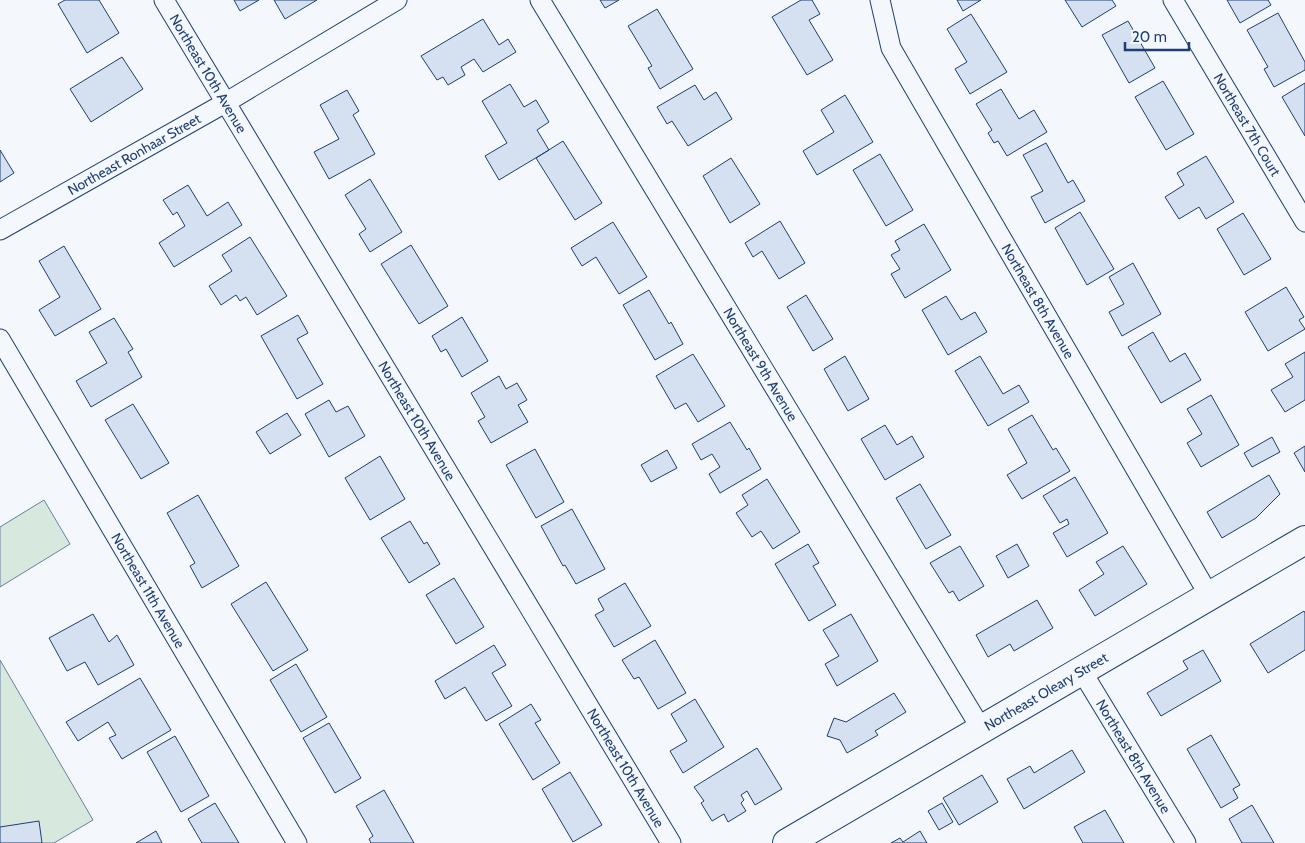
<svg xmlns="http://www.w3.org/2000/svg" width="1305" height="843" font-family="Cabin,sans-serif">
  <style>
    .green { fill: #d7e8df; stroke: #687fa3 }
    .building { fill: #d5e0f0; stroke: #1d3f73 }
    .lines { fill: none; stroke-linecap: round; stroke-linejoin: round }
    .street-casing { stroke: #1d3f73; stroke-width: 21 }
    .secondary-casing { stroke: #1d3f73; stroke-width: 30 }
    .street { stroke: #f4f7fb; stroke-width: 19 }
    .secondary { stroke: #f4f7fb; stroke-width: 28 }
    .labels { text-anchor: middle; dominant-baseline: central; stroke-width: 4; stroke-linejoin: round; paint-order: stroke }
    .street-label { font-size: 14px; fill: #1d3f73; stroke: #f4f7fb }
  </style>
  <rect width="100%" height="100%" fill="#f4f7fb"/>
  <path class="green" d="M44,500l26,44 -70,43v-60z
    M0,660l93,160 -39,23h-54z"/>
  <path class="building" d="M65,0h34l20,33 -32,20 -29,-49z
    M234,0h25l-19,11z
    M274,0h43l-32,19z
    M600,0h19l-14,8z
    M801,0h11l8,14 -11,6 24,40 -26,15 -35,-58z
    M957,0h24l-18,11z
    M1065,0h47l4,6 -34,21z
    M1227,0h41l3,5 -31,18z
    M657,9l36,60 -33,20 -12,-21 4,-2 -24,-40z
    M1278,13l27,49v8l-31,17 -10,-18 4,-2 -21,-37z
    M971,14l36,58 -37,22 -15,-25 12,-7 -20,-33z
    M483,19l16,26 9,-6 8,13 -33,20 -9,-13 -13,8 4,8 -17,10 -5,-8 -6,3 -16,-24z
    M1128,21l27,47 -26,15 -27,-48z
    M122,57l21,32 -52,33 -21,-33z
    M1163,81l31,53 -28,16 -31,-53z
    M1305,83v53l-23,-39z
    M510,84l14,23 12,-7 13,22 -12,8 12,20 -50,30 -14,-24 22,-13 -25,-42z
    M695,85l9,15 12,-8 16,27 -44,27 -16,-25 -5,3 -10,-17z
    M1001,89l18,30 15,-9 13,22 -40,24 -9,-15 -4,2 -6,-10 4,-3 -16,-26z
    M347,90l12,21 -6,4 22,39 -46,25 -15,-27 25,-13 -19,-34z
    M845,95l28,47 -56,33 -14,-24 31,-19 -13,-22z
    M563,141l39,62 -27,17 -39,-62z
    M1046,143l22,40 5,-3 12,21 -40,22 -14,-26 12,-6 -20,-36z
    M0,150l14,23 -14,9z
    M880,154l33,56 -27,16 -33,-56z
    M1206,156l28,46 -28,17 -7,-12 -20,12 -14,-22 19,-12 -7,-12z
    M731,158l29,46 -30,19 -27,-47z
    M370,179l32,53 -32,20 -11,-18 7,-5 -21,-34z
    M188,185l19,31 21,-14 14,23 -68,42 -15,-24 26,-17 -8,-14 -4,3 -10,-15z
    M1080,212l34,57 -27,16 -32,-57z
    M1243,213l28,46 -27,16 -27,-46z
    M780,221l25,42 -26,16 -17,-28 -9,6 -8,-14z
    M613,222l34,55 -28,17 -23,-37 -14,9 -11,-18z
    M924,224l27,46 -46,28 -14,-24 9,-5 -9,-14 9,-5 -5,-9z
    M250,237l37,59 -30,19 -11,-18 -6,4 -4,-6 -15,10 -12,-19 23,-15 -10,-16z
    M411,245l37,61 -29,18 -38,-60z
    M64,246l37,63 -46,27 -16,-26 21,-13 -21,-36z
    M1133,263l28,51 -39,22 -13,-24 15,-8 -15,-27z
    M1286,287l18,30 -5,3 6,9 -37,22 -23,-39z
    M649,290l20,34 2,-2 12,22 -28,16 -32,-55z
    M806,295l27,44 -20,12 -26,-44z
    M946,296l15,24 14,-8 12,20 -39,23 -26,-45z
    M298,315l10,18 -11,6 26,45 -26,15 -36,-63z
    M462,317l26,44 -26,16 -16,-28 -5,3 -9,-16z
    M114,318l19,31 -5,3 14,25 -51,30 -15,-26 31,-18 -18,-31z
    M1153,332l17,30 15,-9 16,27 -40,23 -33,-56z
    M1305,352v48l-20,12 -14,-22 22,-13 -8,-13z
    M693,354l32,52 -27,16 -12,-19 -11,6 -19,-33z
    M845,356l24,43 -21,12 -24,-42z
    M980,356l23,38 16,-9 10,17 -41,24 -33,-55z
    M499,376l7,13 11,-6 10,17 -9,5 10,17 -37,21 -13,-22 7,-4 -14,-24z
    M1211,395l28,50 -38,22 -14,-24 15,-9 -15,-25z
    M329,400l7,12 12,-6 17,30 -36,21 -24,-43z
    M133,404l36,59 -28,16 -36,-59z
    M287,413l14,22 -31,19 -14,-22z
    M1032,415l21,35 3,-2 14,23 -48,28 -15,-24 20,-12 -19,-34z
    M730,422l17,28 2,-2 12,21 -41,24 -11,-19 11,-7 -8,-13 -11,6 -9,-16z
    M885,425l12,20 15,-9 12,21 -39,23 -24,-41z
    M1272,437l8,15 -28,15 -8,-14z
    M1305,446v26l-11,-19z
    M535,449l29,53 -28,16 -30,-53z
    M667,450l10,18 -26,14 -10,-17z
    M380,456l25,43 -35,21 -25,-42z
    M1269,475l11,19 -24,24 -34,20 -15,-26z
    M1075,477l33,56 -41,24 -14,-24 16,-9 -2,-5 -7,4 -17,-27z
    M767,479l33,53 -27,17 -12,-18 -9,6 -16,-24 12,-8 -6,-10z
    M920,484l31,51 -25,14 -30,-51z
    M198,495l41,71 -37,22 -12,-22 5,-3 -28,-50z
    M572,509l33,60 -29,15 -11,-19 -2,1 -22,-40z
    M410,521l14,23 3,-2 13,22 -31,19 -28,-45z
    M808,544l11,19 -6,3 23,39 -27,16 -34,-57z
    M1017,544l12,22 -21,12 -12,-22z
    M960,546l24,40 -25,15 -6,-10 -4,2 -19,-30z
    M1123,546l24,38 -52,32 -16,-26 25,-16 -8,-12z
    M454,578l30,49 -28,17 -30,-49z
    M266,582l42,68 -35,21 -42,-67z
    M625,583l26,43 -37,21 -19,-32 9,-5 -6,-11z
    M1037,600l16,28 -39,23 -4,-7 -22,13 -12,-22z
    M1304,611l1,2v37l-37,23 -18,-29z
    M93,614l16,28 8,-7 17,30 -36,20 -13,-23 -18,9 -18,-33z
    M851,614l27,47 -41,25 -12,-22 14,-8 -16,-26z
    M655,640l31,53 -28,16 -19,-32 -5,2 -12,-19z
    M494,645l12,20 -14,8 20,33 -26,15 -21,-34 -20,12 -10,-18z
    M1203,650l18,31 -60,35 -14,-23 41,-24 -5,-8z
    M296,664l31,53 -26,15 -31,-52z
    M140,678l31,52 -49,29 -13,-21 7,-3 -8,-13 -30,19 -12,-19z
    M894,693l12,19 -31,19 3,4 -31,18 -7,-13 -13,-4 7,-18 12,4z
    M695,699l29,48 -41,26 -13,-22 17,-10 -16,-27z
    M531,704l10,16 -6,3 25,40 -27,17 -34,-56z
    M329,723l32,55 -26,15 -32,-55z
    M1211,735l29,50 -7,4 5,9 -17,10 -34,-59z
    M175,736l34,60 -28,16 -34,-60z
    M757,748l25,41 -27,16 -8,-14 -6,4 3,5 -3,3 5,8 -18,11 -4,-8 -12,7 -11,-18 3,-2 -10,-14z
    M1072,750l13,22 -61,37 -17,-30 23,-13 4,7z
    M570,772l32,53 -29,17 -31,-53z
    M982,775l16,27 -39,23 -16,-27z
    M384,790l30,53h-43l-2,-4 4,-3 -17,-30z
    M215,803l24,40h-37l-14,-24z
    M942,803l11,19 -14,8 -11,-19z
    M1252,805l22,38h-32l-13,-24z
    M1105,810l19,33h-41l-9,-16z
    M39,821l3,22h-42v-16z
    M156,831l6,12h-26z
    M920,831l7,12h-36l9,-5 3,4z"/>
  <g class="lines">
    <g class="street-casing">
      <g id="street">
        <path id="s1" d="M164,0l507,843"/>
        <path id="s2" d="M540,0l442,730"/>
        <path id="s3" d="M880,0l11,48 319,549"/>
        <path id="s4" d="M1173,0l132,222"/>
        <path id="s5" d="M0,230l225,-127 172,-103"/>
        <path id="s6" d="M0,339l297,504"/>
        <path id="s7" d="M1081,670l105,173"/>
      </g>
    </g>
    <g class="secondary-casing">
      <g id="secondary">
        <path id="s8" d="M787,843l518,-303"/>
      </g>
    </g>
    <use href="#street" class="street"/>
    <use href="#secondary" class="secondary"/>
  </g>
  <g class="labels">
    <g class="street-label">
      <text stroke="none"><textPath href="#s1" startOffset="86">Northeast 10th Avenue</textPath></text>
      <text stroke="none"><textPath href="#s4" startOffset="145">Northeast 7th Court</textPath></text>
      <text stroke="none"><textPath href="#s5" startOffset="154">Northeast Ronhaar Street</textPath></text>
      <text stroke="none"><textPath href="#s3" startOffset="342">Northeast 8th Avenue</textPath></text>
      <text stroke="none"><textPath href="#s2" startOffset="426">Northeast 9th Avenue</textPath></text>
      <text stroke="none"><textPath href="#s1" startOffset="491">Northeast 10th Avenue</textPath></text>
      <text stroke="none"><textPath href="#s6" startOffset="292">Northeast 11th Avenue</textPath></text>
      <text stroke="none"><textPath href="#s8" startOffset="300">Northeast Oleary Street</textPath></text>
      <text stroke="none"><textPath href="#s7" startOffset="101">Northeast 8th Avenue</textPath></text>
      <text stroke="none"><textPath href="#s1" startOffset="896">Northeast 10th Avenue</textPath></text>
    </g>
  </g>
  <path d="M1125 42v8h64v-8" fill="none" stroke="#1d3f73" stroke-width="2.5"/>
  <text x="1132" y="42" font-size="15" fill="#1d3f73" stroke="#f4f7fb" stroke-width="4" paint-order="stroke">20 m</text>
</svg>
